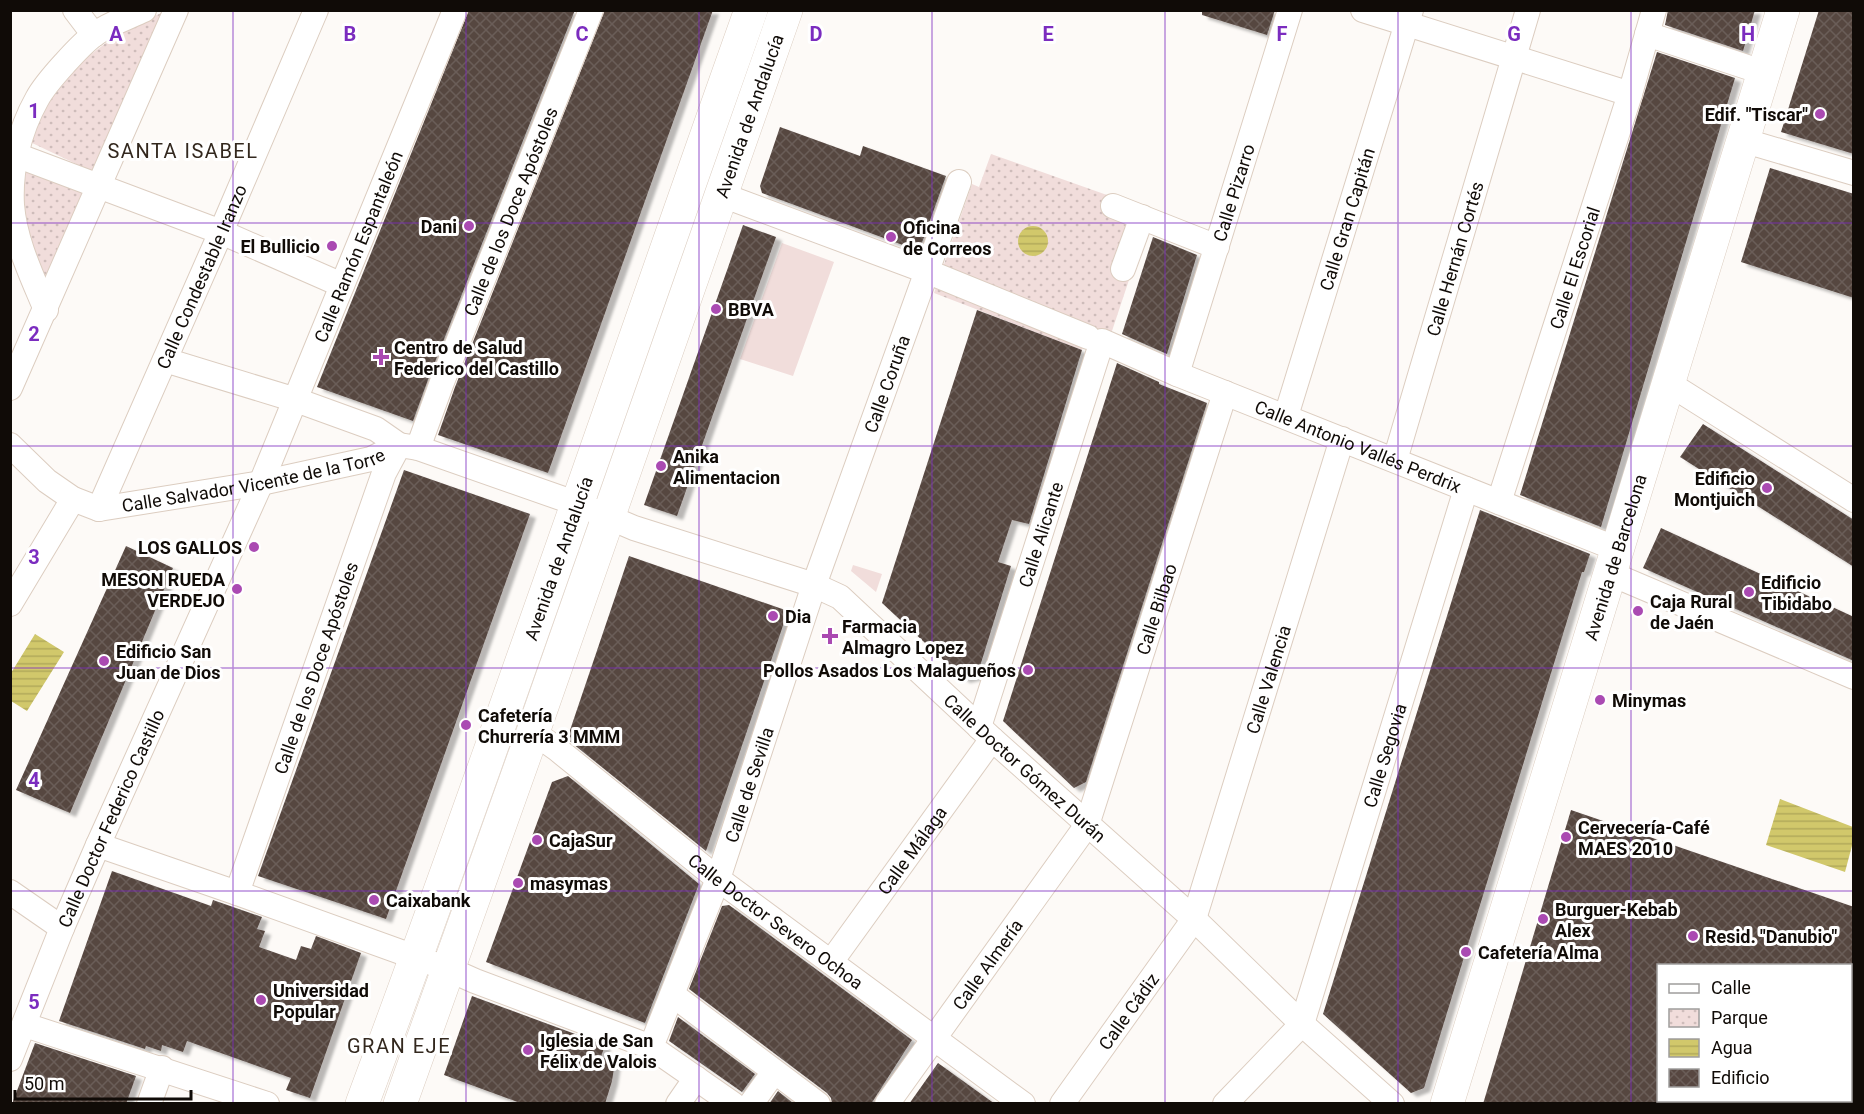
<svg xmlns="http://www.w3.org/2000/svg" width="1864" height="1114" font-family="Roboto,sans-serif">
  <style>
    .green { fill: #f1dddb }
    .park { fill: url(#park-dots) }
    .water { fill: url(#water-rules) }
    .building { fill: url(#building-cross-hatch); filter: url(#shadow) }
    .lines { fill: none; stroke-linecap: round; stroke-linejoin: round }
    .street-casing { stroke: #dccdc0; stroke-width: 26 }
    .secondary-casing { stroke: #dccdc0; stroke-width: 34 }
    .primary-casing { stroke: #dccdc0; stroke-width: 34 }
    .street { stroke: #fff; stroke-width: 24 }
    .secondary { stroke: #fff; stroke-width: 33 }
    .primary { stroke: #fff; stroke-width: 33 }
    .grid { fill: none; stroke: #7b2cbf; stroke-width: 1.5; stroke-opacity: 0.55 }
    .poi-dot { fill: #aa4ab2; stroke: #fff; stroke-width: 2 }
    .labels { text-anchor: middle; dominant-baseline: central; stroke-width: 6; stroke-linejoin: round; paint-order: stroke }
    .poi-label { font-size: 18px; font-weight: bold; fill: #100b07; stroke: #fff; text-anchor: start }
    .street-label { font-size: 18px; fill: #100b07; stroke: #fff }
    .neighbourhood-label { font-size: 20px; letter-spacing: 1.5px; fill: #33281e; stroke: #fff }
    .grid-label { font-size: 20px; text-anchor: middle; font-weight: bold; fill: #7b2cbf; stroke: #fff; stroke-width: 6; stroke-linejoin: round; paint-order: stroke }
  </style>
  <defs>
    <pattern id="park-dots" width="8" height="8" patternUnits="userSpaceOnUse" patternTransform="scale(1.5)"><rect width="8" height="8" fill="#f1dddb"/><path d="M2 2h.1M6 6h.1" fill="none" stroke="#cebcba" stroke-width="1.8" stroke-linecap="round"/></pattern>
    <pattern id="water-rules" width="6" height="5" patternUnits="userSpaceOnUse" patternTransform="scale(1.5)"><rect width="6" height="5" fill="#d1c86b"/><path d="M0 2.5h6" fill="none" stroke="#b2aa5b"/></pattern>
    <pattern id="building-cross-hatch" width="8" height="8" patternUnits="userSpaceOnUse" patternTransform="scale(1.5)"><rect width="8" height="8" fill="#574741"/><path d="M0 0l8 8M0 8l8-8" fill="none" stroke="#6a5d58"/></pattern>
    <filter id="shadow"><feDropShadow dx="6" dy="4" stdDeviation="1.5" flood-color="#0004"/></filter>
  </defs>
  <rect width="100%" height="100%" fill="#fdfaf7"/>
  <path class="green" d="M782,243l52,19 -41,114 -53,-17z
    M853,565l29,9 -6,18 -25,-21z"/>
  <path class="park" d="M166,11l-58,156 -17,4 -61,-29 19,-41 32,-39 43,-33z
    M991,154l161,57 -41,123 -22,-8 -7,24 -148,-57 38,-109 7,3z
    M26,169l73,18 -51,100 -18,-37 -7,-50z"/>
  <path class="water" d="M1018 241a15 15 0 1 1 30 0a15 15 0 1 1-30 0Z
    M35,634l29,18 -37,59 -16,-10v-28z
    M1780,799l73,28v15l-8,30 -79,-27z"/>
  <path class="building" d="M469,10h106l-146,367 -16,44 -96,-34z
    M605,10h108l-165,463 -110,-38 17,-48z
    M1202,10h73l-8,25 -65,-20z
    M1668,10h87l-12,41 -78,-26z
    M1819,10h35v144l-73,-22z
    M1657,52l78,26 -134,449 -81,-32z
    M780,127l80,29 3,-10 83,30 -27,75 -157,-58 -2,-7z
    M1770,168l84,26v104l-113,-36z
    M743,225l33,12 -99,279 -33,-11z
    M1153,237l44,18 -30,99 -45,-20z
    M977,310l105,40 -53,174 -17,-4 -14,42 13,4 -34,110 -13,3 -82,-76z
    M1117,363l42,19v2l48,19 -121,379 -12,6 -71,-67z
    M1703,424l151,96v47l-174,-110z
    M404,470l126,44 -144,405 -128,-43z
    M1480,510l110,44 -6,18h-2l-158,516 -13,5 -88,-79z
    M1661,528l193,89v44l-211,-93z
    M126,546l47,22 -103,245 -54,-23z
    M629,556l159,55 -82,240 -139,-112z
    M568,776l131,108 -54,139 -159,-61 66,-180z
    M1571,810l283,97v59h-195v138h-176z
    M112,871l99,35 2,-6 49,17 -5,12 8,2 -6,16 37,13 5,-14 10,3 5,-13 45,17 -51,145 -24,-8 5,-12 -104,-37 -4,11 -21,-7 -1,6 -15,-5 -1,3 -86,-28z
    M729,905l183,135 -41,64h-39l-1,-6 -4,-5 -138,-104 33,-83z
    M472,996l133,49 -4,12 14,5 -3,19 -7,23h-82l-79,-29z
    M678,1017l77,57 -13,18 -73,-51z
    M35,1043l101,33 -10,28h-114z
    M938,1063l57,41h-86z
    M778,1091l16,13h-25z"/>
  <g class="lines">
    <g class="street-casing">
      <g id="street">
        <path d="M75,10l19,25"/>
        <path d="M1363,10l267,84"/>
        <path d="M1647,34l118,39"/>
        <path d="M1742,140l112,33"/>
        <path d="M16,155l205,77 121,53"/>
        <path d="M722,195l204,76 162,66"/>
        <path d="M1113,206l104,41"/>
        <path d="M1123,269l19,-52"/>
        <path d="M46,310c-14,-34 -31,-68 -34,-105 -2,-35 7,-74 25,-106 7,-13 18,-25 28,-36 9,-10 19,-21 30,-29 14,-10 32,-16 49,-24"/>
        <path d="M165,360l131,40 80,29 23,16 -15,28 -147,420"/>
        <path id="s1" d="M1177,374l113,-364"/>
        <path d="M1668,383l186,117"/>
        <path d="M10,388l166,-378"/>
        <path id="s2" d="M1286,416l125,-406"/>
        <path id="s3" d="M10,445l37,36 26,18 26,10 162,-26 87,-19 23,-5 28,-14 19,3 160,56 56,24 180,57 26,12 152,142 202,180 108,105 90,80"/>
        <path id="s4" d="M418,448l24,-66 149,-372"/>
        <path id="s5" d="M1395,460l133,-450"/>
        <path id="s6" d="M1499,502l131,-408 24,-84"/>
        <path id="s7" d="M99,509l122,-277 95,-222"/>
        <path d="M1609,573l245,104"/>
        <path d="M10,604l63,-105"/>
        <path id="s8" d="M979,727l123,-386 75,33 440,175"/>
        <path id="s9" d="M533,732l24,17 161,130 305,225"/>
        <path d="M98,845l139,48 211,76 27,12 176,66 82,57"/>
        <path d="M10,892l52,36"/>
        <path id="s10" d="M831,962l161,-223"/>
        <path d="M673,995l145,109"/>
        <path d="M25,1025l242,79"/>
        <path id="s11" d="M651,1047l67,-168 96,-294 145,-403"/>
        <path id="s12" d="M10,1059l52,-131 36,-83 163,-362 194,-473"/>
        <path d="M149,1104l13,-36"/>
        <path d="M678,1104l18,-26"/>
        <path d="M751,1104l23,-32"/>
        <path id="s13" d="M887,1104l200,-279 138,-432"/>
        <path id="s14" d="M1062,1104l132,-185 148,-480"/>
        <path id="s15" d="M1225,1104l77,-80 164,-535"/>
      </g>
    </g>
    <g class="secondary-casing">
      <g id="secondary">
        <path id="s16" d="M1447,1104l336,-1094"/>
      </g>
    </g>
    <g class="primary-casing">
      <g id="primary">
        <path id="s17" d="M362,1104c135,-363 259,-729 389,-1094"/>
        <path id="s18" d="M400,1104l133,-372 253,-722"/>
      </g>
    </g>
    <use href="#street" class="street"/>
    <use href="#secondary" class="secondary"/>
    <use href="#primary" class="primary"/>
  </g>
  <path class="grid" d="M233,10v1094M466,10v1094M699,10v1094M932,10v1094M1165,10v1094M1398,10v1094M1631,10v1094M10,223h1844M10,446h1844M10,668h1844M10,891h1844"/>
  <g class="poi-dot">
    <circle cx="1820" cy="114" r="6"/>
    <circle cx="469" cy="226" r="6"/>
    <circle cx="891" cy="237" r="6"/>
    <circle cx="332" cy="246" r="6"/>
    <circle cx="716" cy="309" r="6"/>
    <path d="M378 348h6v6h6v6h-6v6h-6v-6h-6v-6h6z"/>
    <circle cx="661" cy="466" r="6"/>
    <circle cx="1767" cy="488" r="6"/>
    <circle cx="254" cy="547" r="6"/>
    <circle cx="237" cy="589" r="6"/>
    <circle cx="1749" cy="592" r="6"/>
    <circle cx="1638" cy="611" r="6"/>
    <circle cx="773" cy="616" r="6"/>
    <path d="M827 627h6v6h6v6h-6v6h-6v-6h-6v-6h6z"/>
    <circle cx="104" cy="661" r="6"/>
    <circle cx="1028" cy="670" r="6"/>
    <circle cx="1600" cy="700" r="6"/>
    <circle cx="466" cy="725" r="6"/>
    <circle cx="1566" cy="837" r="6"/>
    <circle cx="537" cy="840" r="6"/>
    <circle cx="518" cy="883" r="6"/>
    <circle cx="374" cy="900" r="6"/>
    <circle cx="1543" cy="919" r="6"/>
    <circle cx="1693" cy="936" r="6"/>
    <circle cx="1466" cy="952" r="6"/>
    <circle cx="261" cy="1000" r="6"/>
    <circle cx="528" cy="1050" r="6"/>
  </g>
  <g class="labels">
    <g class="poi-label">
      <text x="1808" y="114" text-anchor="end">Edif. "Tiscar"</text>
      <text x="457" y="226" text-anchor="end">Dani</text>
      <text x="903" y="227">Oficina<tspan x="903" dy="21">de Correos</tspan></text>
      <text x="320" y="246" text-anchor="end">El Bullicio</text>
      <text x="728" y="309">BBVA</text>
      <text x="394" y="347">Centro de Salud<tspan x="394" dy="21">Federico del Castillo</tspan></text>
      <text x="673" y="456">Anika<tspan x="673" dy="21">Alimentacion</tspan></text>
      <text x="1755" y="478" text-anchor="end">Edificio<tspan x="1755" dy="21">Montjuich</tspan></text>
      <text x="242" y="547" text-anchor="end">LOS GALLOS</text>
      <text x="225" y="579" text-anchor="end">MESON RUEDA<tspan x="225" dy="21">VERDEJO</tspan></text>
      <text x="1761" y="582">Edificio<tspan x="1761" dy="21">Tibidabo</tspan></text>
      <text x="1650" y="601">Caja Rural<tspan x="1650" dy="21">de Jaén</tspan></text>
      <text x="785" y="616">Dia</text>
      <text x="842" y="626">Farmacia<tspan x="842" dy="21">Almagro Lopez</tspan></text>
      <text x="116" y="651">Edificio San<tspan x="116" dy="21">Juan de Dios</tspan></text>
      <text x="1016" y="670" text-anchor="end">Pollos Asados Los Malagueños</text>
      <text x="1612" y="700">Minymas</text>
      <text x="478" y="715">Cafetería<tspan x="478" dy="21">Churrería 3 MMM</tspan></text>
      <text x="1578" y="827">Cervecería-Café<tspan x="1578" dy="21">MAES 2010</tspan></text>
      <text x="549" y="840">CajaSur</text>
      <text x="530" y="883">masymas</text>
      <text x="386" y="900">Caixabank</text>
      <text x="1555" y="909">Burguer-Kebab<tspan x="1555" dy="21">Alex</tspan></text>
      <text x="1705" y="936">Resid. "Danubio"</text>
      <text x="1478" y="952">Cafetería Alma</text>
      <text x="273" y="990">Universidad<tspan x="273" dy="21">Popular</tspan></text>
      <text x="540" y="1040">Iglesia de San<tspan x="540" dy="21">Félix de Valois</tspan></text>
    </g>
    <g class="street-label">
      <text stroke="none"><textPath href="#s18" startOffset="1048">Avenida de Andalucía</textPath></text>
      <text stroke="none"><textPath href="#s1" startOffset="190">Calle Pizarro</textPath></text>
      <text stroke="none"><textPath href="#s4" startOffset="254">Calle de los Doce Apóstoles</textPath></text>
      <text stroke="none"><textPath href="#s2" startOffset="206">Calle Gran Capitán</textPath></text>
      <text stroke="none"><textPath href="#s12" startOffset="884">Calle Ramón Espantaleón</textPath></text>
      <text stroke="none"><textPath href="#s5" startOffset="210">Calle Hernán Cortés</textPath></text>
      <text stroke="none"><textPath href="#s6" startOffset="246">Calle El Escorial</textPath></text>
      <text stroke="none"><textPath href="#s7" startOffset="254">Calle Condestable Iranzo</textPath></text>
      <text stroke="none"><textPath href="#s11" startOffset="704">Calle Coruña</textPath></text>
      <text stroke="none"><textPath href="#s8" startOffset="682">Calle Antonio Vallés Perdrix</textPath></text>
      <text stroke="none"><textPath href="#s3" startOffset="268">Calle Salvador Vicente de la Torre</textPath></text>
      <text stroke="none"><textPath href="#s8" startOffset="202">Calle Alicante</textPath></text>
      <text stroke="none"><textPath href="#s16" startOffset="572">Avenida de Barcelona</textPath></text>
      <text stroke="none"><textPath href="#s17" startOffset="580">Avenida de Andalucía</textPath></text>
      <text stroke="none"><textPath href="#s13" startOffset="570">Calle Bilbao</textPath></text>
      <text transform="translate(316 668) rotate(-71)">Calle de los Doce Apóstoles</text>
      <text stroke="none"><textPath href="#s14" startOffset="478">Calle Valencia</textPath></text>
      <text stroke="none"><textPath href="#s15" startOffset="392">Calle Segovia</textPath></text>
      <text stroke="none"><textPath href="#s3" startOffset="1138">Calle Doctor Gómez Durán</textPath></text>
      <text stroke="none"><textPath href="#s11" startOffset="280">Calle de Sevilla</textPath></text>
      <text stroke="none"><textPath href="#s12" startOffset="261">Calle Doctor Federico Castillo</textPath></text>
      <text stroke="none"><textPath href="#s10" startOffset="138">Calle Málaga</textPath></text>
      <text stroke="none"><textPath href="#s9" startOffset="308">Calle Doctor Severo Ochoa</textPath></text>
      <text stroke="none"><textPath href="#s13" startOffset="172">Calle Almería</textPath></text>
      <text stroke="none"><textPath href="#s14" startOffset="114">Calle Cádiz</textPath></text>
    </g>
    <g class="neighbourhood-label">
      <text x="183" y="151">SANTA ISABEL</text>
      <text x="399" y="1046">GRAN EJE</text>
    </g>
  </g>
  <g class="grid-label">
    <text x="116" y="41">A</text>
    <text x="350" y="41">B</text>
    <text x="582" y="41">C</text>
    <text x="816" y="41">D</text>
    <text x="1048" y="41">E</text>
    <text x="1282" y="41">F</text>
    <text x="1514" y="41">G</text>
    <text x="1748" y="41">H</text>
    <text x="34" y="118">1</text>
    <text x="34" y="341">2</text>
    <text x="34" y="564">3</text>
    <text x="34" y="787">4</text>
    <text x="34" y="1009">5</text>
  </g>
  <rect width="1864" height="1114" fill="none" stroke="#100b07" stroke-width="24"/>
  <rect x="1657" y="964" width="195" height="138" fill="#ffffff" stroke="#9f9d9c" stroke-width="1.5"/>
  <rect x="1669" y="984" width="30" height="9" fill="#ffffff" stroke="#9f9d9c" stroke-width="1.5"/>
  <text x="1711" y="994" font-size="18" fill="#100b07">Calle</text>
  <rect x="1669" y="1009" width="30" height="18" fill="url(#park-dots)" stroke="#9f9d9c" stroke-width="1.5"/>
  <text x="1711" y="1024" font-size="18" fill="#100b07">Parque</text>
  <rect x="1669" y="1039" width="30" height="18" fill="url(#water-rules)" stroke="#9f9d9c" stroke-width="1.5"/>
  <text x="1711" y="1054" font-size="18" fill="#100b07">Agua</text>
  <rect x="1669" y="1069" width="30" height="18" fill="url(#building-cross-hatch)" stroke="#9f9d9c" stroke-width="1.5"/>
  <text x="1711" y="1084" font-size="18" fill="#100b07">Edificio</text>
  <path d="M15 1090v9h176v-9" fill="none" stroke="#100b07" stroke-width="3"/>
  <text x="24" y="1090" font-size="18" fill="#100b07" stroke="#ffffff" stroke-width="4.5" paint-order="stroke">50 m</text>
</svg>
